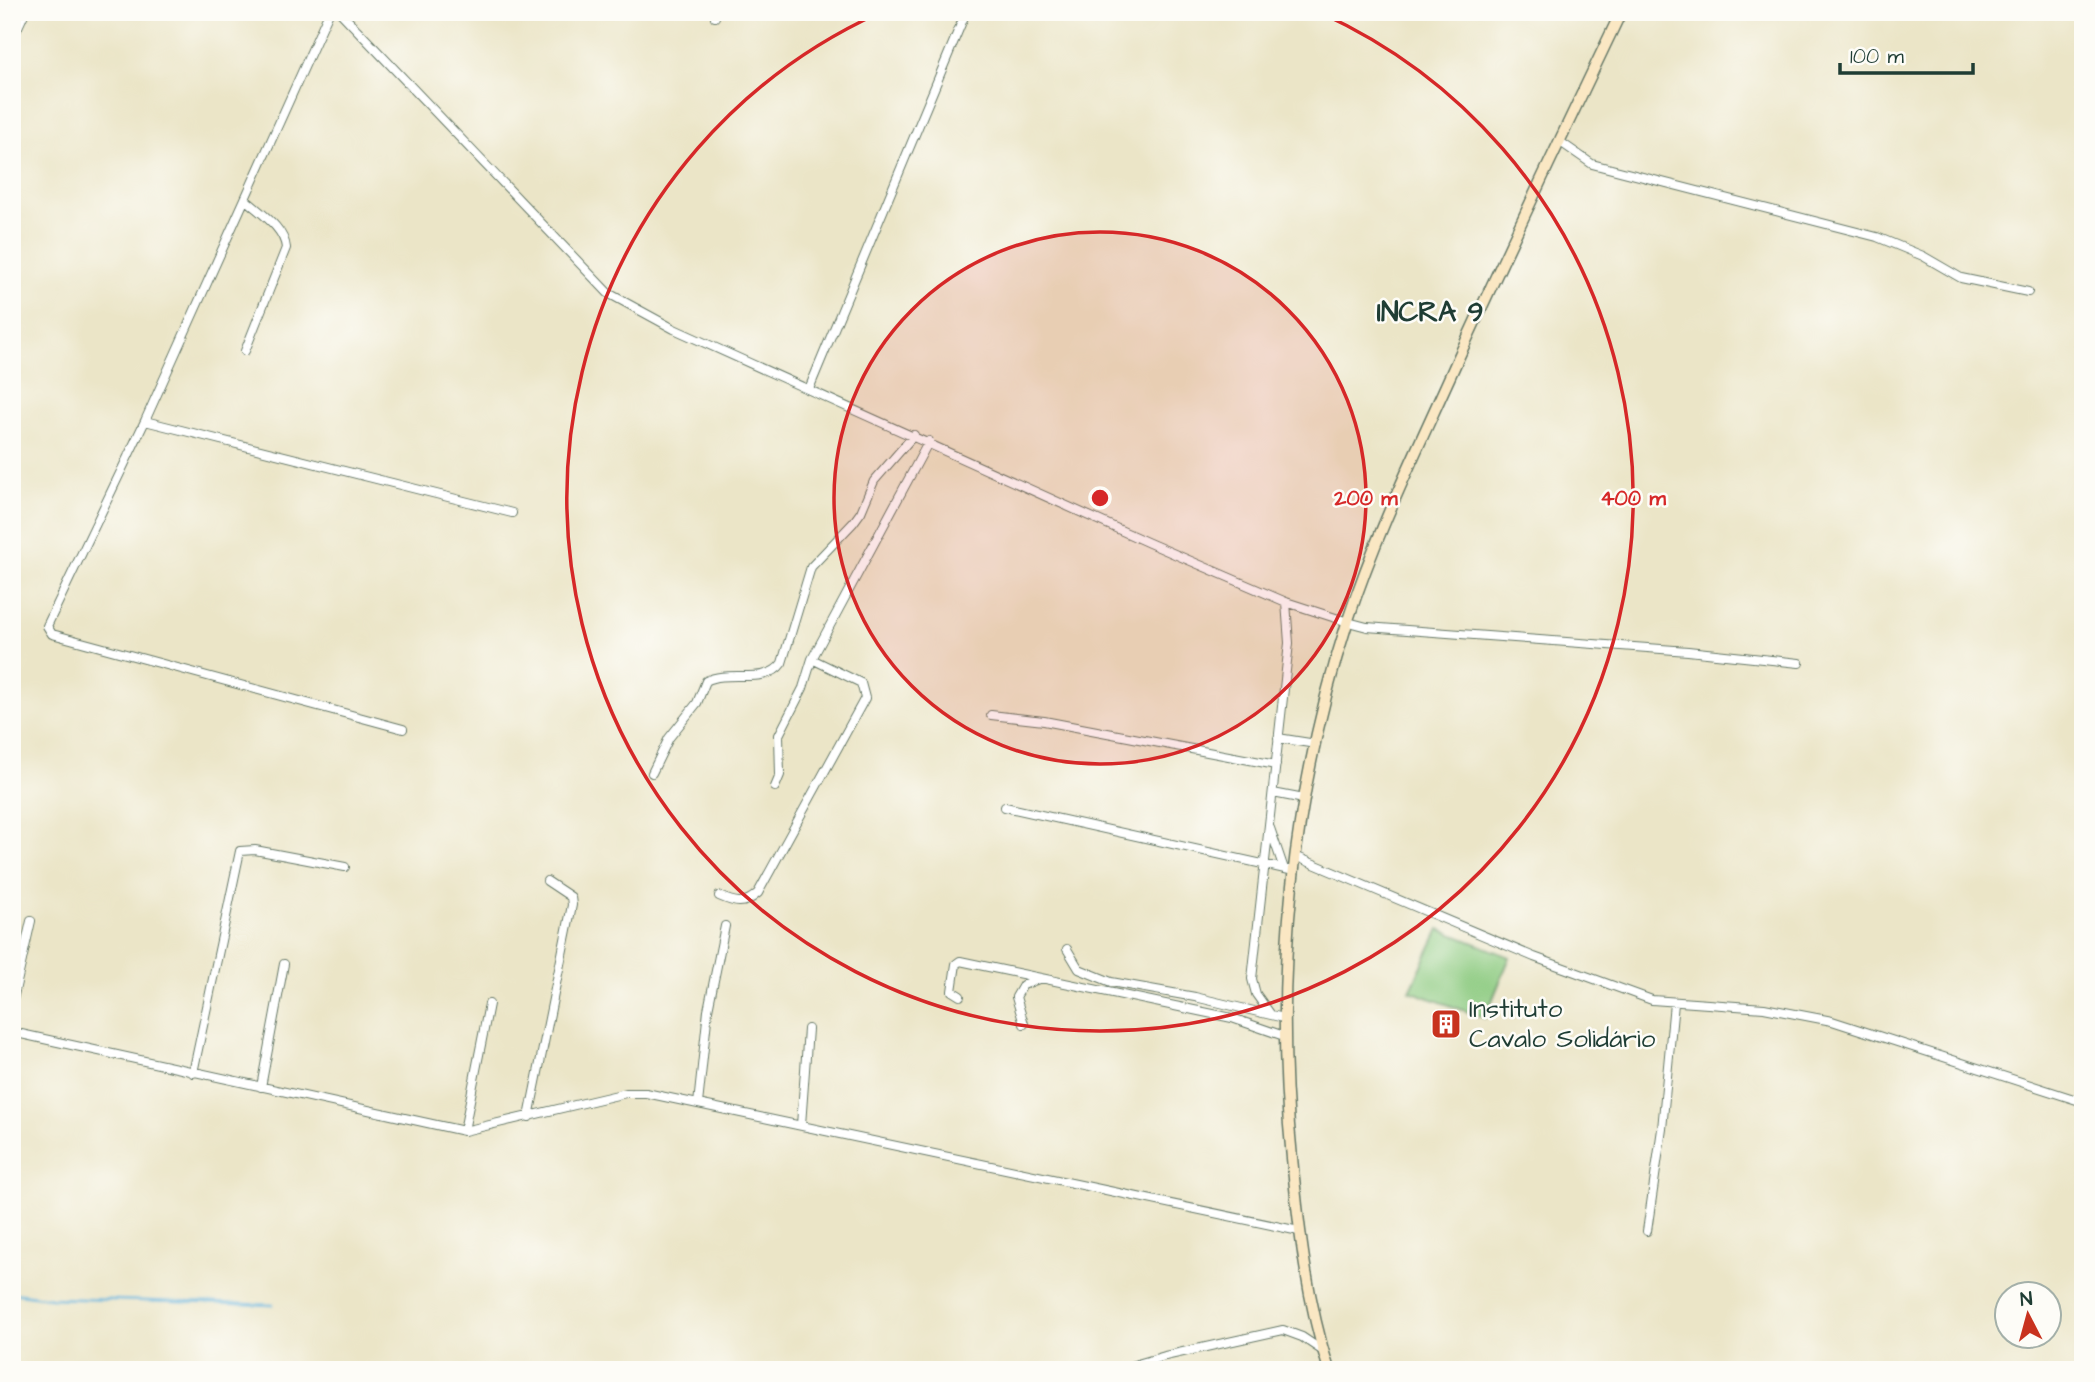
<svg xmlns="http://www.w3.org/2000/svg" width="2095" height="1382" font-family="'Architects Daughter',sans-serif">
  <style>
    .green { fill: #8cca80; stroke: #56845a; stroke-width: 2 }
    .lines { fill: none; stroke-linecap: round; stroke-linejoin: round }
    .stream { stroke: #5fb2db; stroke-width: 2.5 }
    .minor-casing { stroke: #667867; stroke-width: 10 }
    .secondary-casing { stroke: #667867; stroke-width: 13 }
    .minor { stroke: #fff; stroke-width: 8 }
    .secondary { stroke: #fae7c3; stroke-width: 10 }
    .ring { fill: none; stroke: #d62828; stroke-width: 3.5 }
    .labels { text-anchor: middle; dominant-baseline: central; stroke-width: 5; stroke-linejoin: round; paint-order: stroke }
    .poi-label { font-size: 26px; fill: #1f3d34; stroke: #fdfcf7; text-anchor: start }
    .neighbourhood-label { font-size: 28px; font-weight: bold; fill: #1f3d34; stroke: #fdfcf7 }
    .centre { fill: #d62828; stroke: #fdfcf7; stroke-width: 3.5 }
    .ring-label { font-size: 21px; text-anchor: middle; font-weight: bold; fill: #d62828; stroke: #fdfcf7; stroke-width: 5; stroke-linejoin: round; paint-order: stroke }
  </style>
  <rect width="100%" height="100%" fill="#fdfcf7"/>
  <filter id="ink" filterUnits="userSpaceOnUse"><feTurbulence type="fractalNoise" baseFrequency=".0143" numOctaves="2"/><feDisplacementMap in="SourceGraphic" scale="14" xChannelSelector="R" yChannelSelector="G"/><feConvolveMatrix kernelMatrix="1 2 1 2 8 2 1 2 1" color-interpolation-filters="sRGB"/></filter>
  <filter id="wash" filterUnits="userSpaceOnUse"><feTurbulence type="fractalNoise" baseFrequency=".00686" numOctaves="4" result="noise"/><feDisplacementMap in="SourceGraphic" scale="28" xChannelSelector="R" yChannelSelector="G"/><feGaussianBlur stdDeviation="1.57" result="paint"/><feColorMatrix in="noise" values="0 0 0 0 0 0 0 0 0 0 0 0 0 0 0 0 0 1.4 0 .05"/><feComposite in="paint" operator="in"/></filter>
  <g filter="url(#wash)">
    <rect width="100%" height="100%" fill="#ebe5c7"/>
    <path class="green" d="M1439,929l71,28 -25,61 -75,-27z"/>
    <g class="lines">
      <path class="stream" d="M12,1293l39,5 222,7"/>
    </g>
  </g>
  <g filter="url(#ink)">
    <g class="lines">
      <g class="minor-casing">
        <path id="minor" d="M329,12l-184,409 -98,205 5,8 351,95
          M340,12l268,281 66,36 475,214 137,59 62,20 19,5 321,24 111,12
          M715,17l1,-5
          M12,40l13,-28
          M1559,141l33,23 285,73 46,19 38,22 67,14
          M245,199c15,14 39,28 41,49l-41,103
          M809,389l157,-377
          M145,421l367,92
          M991,715l53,6 232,44
          M1278,738l38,6
          M652,773l17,-35 28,-35 9,-22c23,-12 60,5 76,-18l29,-96 42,-44 8,-11 13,-31 40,-46
          M775,787l5,-12 -1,-40 24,-47 9,-29 117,-218
          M1273,793l31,6
          M1005,807l289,64
          M1270,828l14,41
          M1295,856l239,101 118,43 112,8 68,13 251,81
          M719,896c16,7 25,10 39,-3l107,-195 -4,-15 -49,-24
          M1067,949l12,20 32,13 84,15 76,18
          M960,996l-8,-5 4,-27 4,-3 272,57 52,18
          M12,1004l19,-83
          M1284,1018l-13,-3 -15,-21 -4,-15 37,-336 -3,-41
          M1024,1024l-8,-27 7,-12 18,-7
          M12,1032l452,99 162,-38h20l653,138
          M193,1073l47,-222 15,-1 90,17
          M261,1087l23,-123
          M698,1104l10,-94 17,-84
          M529,1117l43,-212 -1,-8 -24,-16
          M801,1125l7,-96
          M464,1131l25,-127
          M1647,1231l15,-102 12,-126
          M1117,1370l48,-14 118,-26 19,7 21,14"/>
      </g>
      <g class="secondary-casing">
        <path id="secondary" d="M1329,1370c-22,-69 -30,-140 -37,-212 -19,-181 0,-364 56,-538 29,-89 70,-172 108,-257 54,-118 109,-234 165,-351"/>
      </g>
      <use href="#minor" class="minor"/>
      <use href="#secondary" class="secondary"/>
    </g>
  </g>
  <circle cx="1100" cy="498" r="266" fill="#d62828" fill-opacity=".12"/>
  <g class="ring">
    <circle cx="1100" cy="498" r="266"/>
    <path d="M1321 13A533 533 0 1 1 879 13"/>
  </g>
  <defs>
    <g id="building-square" transform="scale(1.575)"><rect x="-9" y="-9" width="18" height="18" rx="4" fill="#c8321e" stroke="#fdfcf7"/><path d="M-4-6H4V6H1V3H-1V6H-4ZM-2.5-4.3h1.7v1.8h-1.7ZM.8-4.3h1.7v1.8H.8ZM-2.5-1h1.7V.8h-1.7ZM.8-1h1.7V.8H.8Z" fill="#fff"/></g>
  </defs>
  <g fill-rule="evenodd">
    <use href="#building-square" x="1446" y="1024"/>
  </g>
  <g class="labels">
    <g class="poi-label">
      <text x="1469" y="1009">Instituto<tspan x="1469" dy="30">Cavalo Solidário</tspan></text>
    </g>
    <g class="neighbourhood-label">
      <text x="1430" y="312">INCRA 9</text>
    </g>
  </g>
  <circle cx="1100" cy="498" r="10" class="centre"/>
  <g class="ring-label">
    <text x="1366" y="505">200 m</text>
    <text x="1633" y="505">400 m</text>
  </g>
  <rect width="2095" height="1382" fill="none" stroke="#fdfcf7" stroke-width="42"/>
  <g transform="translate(2028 1315) rotate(354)"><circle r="33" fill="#fdfcf7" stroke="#a4b0a9" stroke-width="2"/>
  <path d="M0-5L12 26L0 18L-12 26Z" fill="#c8321e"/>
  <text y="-10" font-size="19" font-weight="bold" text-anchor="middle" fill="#1f3d34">N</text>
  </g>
  <path d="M1840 63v10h133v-10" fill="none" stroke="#1f3d34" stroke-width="3.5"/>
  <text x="1850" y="63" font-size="21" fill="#1f3d34" stroke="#fdfcf7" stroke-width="5" paint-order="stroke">100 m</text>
</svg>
